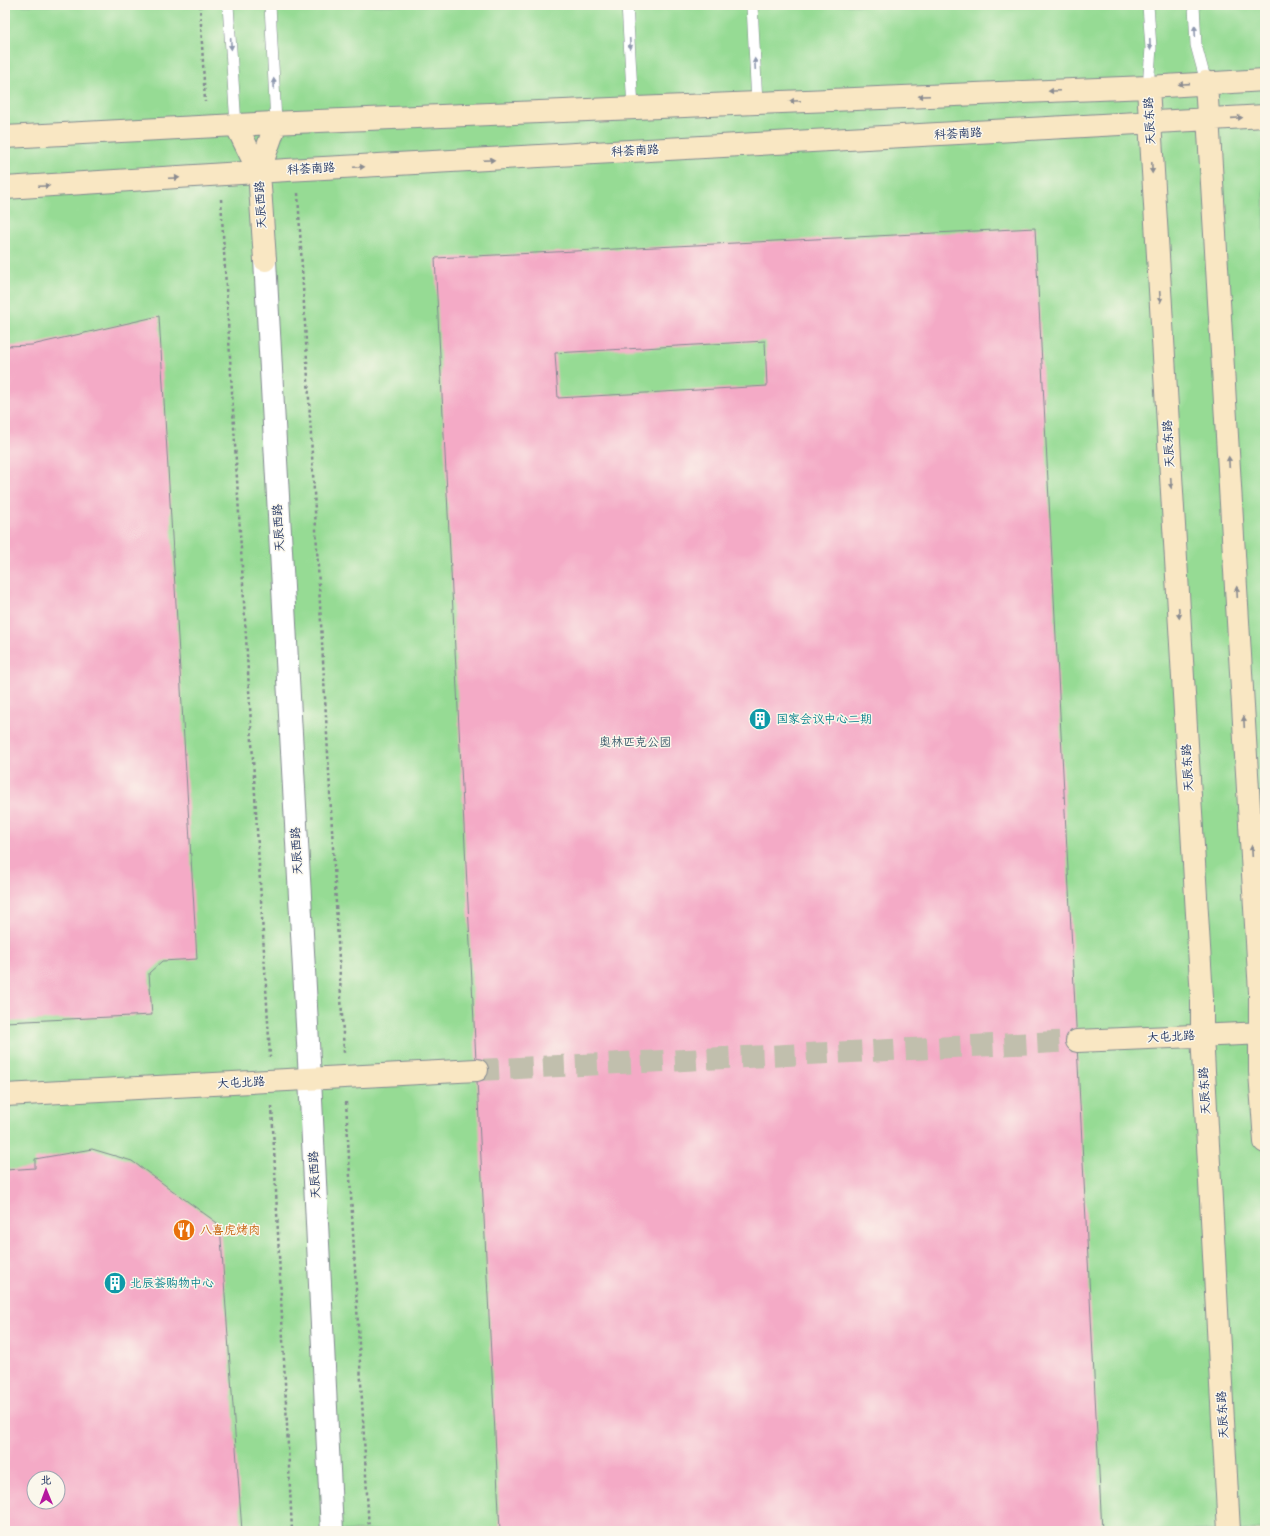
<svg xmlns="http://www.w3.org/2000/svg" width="1270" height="1536" font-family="'Balsamiq Sans','LXGW WenKai TC',sans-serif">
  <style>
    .green { fill: #96db94; stroke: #588579; fill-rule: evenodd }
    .building { fill: #f4aac6; fill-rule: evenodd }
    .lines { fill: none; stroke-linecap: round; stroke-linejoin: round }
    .secondary-tunnel { stroke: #c1bfad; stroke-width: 22; stroke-dasharray: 22 11; stroke-linecap: butt }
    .lane-casing { stroke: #828990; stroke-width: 12 }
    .street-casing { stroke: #828990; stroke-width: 24 }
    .secondary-casing { stroke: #828990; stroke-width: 24 }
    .path { stroke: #828990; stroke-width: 2.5; stroke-dasharray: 3 3; stroke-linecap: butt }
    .lane { stroke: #fff; stroke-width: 11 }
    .street { stroke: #fff; stroke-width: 22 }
    .secondary { stroke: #f9e7c3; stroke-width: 22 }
    .oneway { fill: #8d97ae }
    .oneway2 { fill: #8a8b90 }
    .labels { text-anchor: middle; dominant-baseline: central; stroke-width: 3; stroke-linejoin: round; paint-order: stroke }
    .street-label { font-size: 12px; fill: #1b2f5e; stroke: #fbf7ec }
    .culture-label { font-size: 12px; fill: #0d838f; stroke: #fbf7ec; text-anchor: start }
    .park-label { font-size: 12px; fill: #3a5a6c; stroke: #fbf7ec }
    .food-label { font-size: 12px; fill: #c56008; stroke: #fbf7ec; text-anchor: start }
  </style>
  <rect width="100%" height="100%" fill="#fbf7ec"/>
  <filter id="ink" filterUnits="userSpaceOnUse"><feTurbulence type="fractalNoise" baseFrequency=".025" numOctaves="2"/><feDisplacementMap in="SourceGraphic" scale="8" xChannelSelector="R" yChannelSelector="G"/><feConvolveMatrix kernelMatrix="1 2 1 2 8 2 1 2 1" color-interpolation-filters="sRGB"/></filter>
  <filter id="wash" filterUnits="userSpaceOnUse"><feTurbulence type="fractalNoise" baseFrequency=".012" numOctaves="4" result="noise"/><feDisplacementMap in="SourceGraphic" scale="16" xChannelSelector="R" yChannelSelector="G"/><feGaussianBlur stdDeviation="0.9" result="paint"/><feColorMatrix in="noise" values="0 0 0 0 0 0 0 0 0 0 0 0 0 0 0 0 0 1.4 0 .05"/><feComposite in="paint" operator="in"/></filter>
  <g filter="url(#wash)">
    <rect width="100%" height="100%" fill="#eae3c1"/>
    <path class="green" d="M5,5h1260v1526h-1260zM34,1478h24v24h-24z"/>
    <g id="blocks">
      <path class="building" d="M1035,228l67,1303h-602l-65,-1273zM765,341l2,45 -209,12 -3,-45z
        M159,316l38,643 -35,2 -13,12 3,42 -147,7v-676l27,-1z
        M92,1149l40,12 88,64 22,306h-237v-361l30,-2v-9zM34,1478h24v24h-24z"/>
    </g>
  </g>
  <g filter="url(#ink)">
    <use href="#blocks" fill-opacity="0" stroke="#828990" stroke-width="1"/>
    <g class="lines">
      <path class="secondary-tunnel" d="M477,1070l600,-29"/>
      <g class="lane-casing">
        <path id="lane" d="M228,5l8,120
          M270,5l6,118
          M627,5l6,103
          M752,5l5,98
          M1194,5l2,40 10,37
          M1148,87l3,-39 -3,-43"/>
      </g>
      <g class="street-casing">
        <path id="street" d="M265,260l45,819 22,452"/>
      </g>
      <g class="secondary-casing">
        <path id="secondary" d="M1206,82l54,910v80l5,70
          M1148,87l54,911v37l27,496
          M236,125l23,47
          M5,137l289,-15 854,-35 117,-7
          M5,188l282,-18 978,-54
          M265,260l-6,-88 17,-49
          M1077,1041l188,-8
          M5,1095l472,-25"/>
      </g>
      <path class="path" d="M200,5l5,97
        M298,193l46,860
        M221,199l49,858
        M346,1102l23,429
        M272,1106l20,425"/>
      <use href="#lane" class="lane"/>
      <use href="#street" class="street"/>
      <use href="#secondary" class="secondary"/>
    </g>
    <defs><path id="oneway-solid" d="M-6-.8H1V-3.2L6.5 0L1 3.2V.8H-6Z"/></defs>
    <g class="oneway">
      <use href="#oneway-solid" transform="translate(1195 31) rotate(-93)"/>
      <use href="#oneway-solid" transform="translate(231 44) rotate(86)"/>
      <use href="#oneway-solid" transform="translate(630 44) rotate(87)"/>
      <use href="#oneway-solid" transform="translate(1150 44) rotate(88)"/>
      <use href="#oneway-solid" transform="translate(755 64) rotate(-93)"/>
      <use href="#oneway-solid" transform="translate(274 84) rotate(-93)"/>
    </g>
    <g class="oneway2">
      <use href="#oneway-solid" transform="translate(1184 84) rotate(176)"/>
      <use href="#oneway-solid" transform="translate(1054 91) rotate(178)"/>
      <use href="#oneway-solid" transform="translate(924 96) rotate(178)"/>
      <use href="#oneway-solid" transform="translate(795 101) rotate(178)"/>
      <use href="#oneway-solid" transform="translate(1237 118) rotate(-4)"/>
      <use href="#oneway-solid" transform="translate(489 160) rotate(-3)"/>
      <use href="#oneway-solid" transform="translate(359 167) rotate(-3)"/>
      <use href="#oneway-solid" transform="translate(1152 168) rotate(88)"/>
      <use href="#oneway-solid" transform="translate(174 178) rotate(-3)"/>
      <use href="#oneway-solid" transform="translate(44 186) rotate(-3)"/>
      <use href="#oneway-solid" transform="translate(1160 297) rotate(87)"/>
      <use href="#oneway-solid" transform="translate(1229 462) rotate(-93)"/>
      <use href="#oneway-solid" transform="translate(1171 483) rotate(87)"/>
      <use href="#oneway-solid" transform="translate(1237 592) rotate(-93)"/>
      <use href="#oneway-solid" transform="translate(1179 613) rotate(87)"/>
      <use href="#oneway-solid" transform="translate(1244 722) rotate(-93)"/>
      <use href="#oneway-solid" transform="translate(1252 851) rotate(-93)"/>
    </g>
  </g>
  <defs>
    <g id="building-disc" transform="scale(1.15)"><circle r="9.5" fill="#0f9aa8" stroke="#fbf7ec"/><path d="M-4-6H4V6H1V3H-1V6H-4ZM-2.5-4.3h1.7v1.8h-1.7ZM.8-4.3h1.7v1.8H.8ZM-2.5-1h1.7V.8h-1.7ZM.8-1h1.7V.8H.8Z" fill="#fff"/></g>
    <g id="restaurant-disc" transform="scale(1.15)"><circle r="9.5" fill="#e8710a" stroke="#fbf7ec"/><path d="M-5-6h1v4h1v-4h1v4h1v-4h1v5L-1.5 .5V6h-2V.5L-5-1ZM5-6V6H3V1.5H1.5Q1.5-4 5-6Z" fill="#fff"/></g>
  </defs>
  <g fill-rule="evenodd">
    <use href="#building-disc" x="760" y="719"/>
    <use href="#restaurant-disc" x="184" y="1230"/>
    <use href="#building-disc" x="115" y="1283"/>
  </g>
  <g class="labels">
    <g class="street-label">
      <text transform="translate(1150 121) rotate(-93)">天辰东路</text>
      <text transform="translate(958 134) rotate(-3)">科荟南路</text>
      <text transform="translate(635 151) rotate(-3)">科荟南路</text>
      <text transform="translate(311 169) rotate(-3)">科荟南路</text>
      <text transform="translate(261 205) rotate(-93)">天辰西路</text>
      <text transform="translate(1169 444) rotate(-93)">天辰东路</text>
      <text transform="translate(279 528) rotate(-93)">天辰西路</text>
      <text transform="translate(1188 768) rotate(-93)">天辰东路</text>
      <text transform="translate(297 851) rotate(-93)">天辰西路</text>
      <text transform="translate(1171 1037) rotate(-3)">大屯北路</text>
      <text transform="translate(241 1083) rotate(-3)">大屯北路</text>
      <text transform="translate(1205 1091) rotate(-93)">天辰东路</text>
      <text transform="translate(315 1175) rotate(-93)">天辰西路</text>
      <text transform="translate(1223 1415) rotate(-93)">天辰东路</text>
    </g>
    <g class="culture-label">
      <text x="776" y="719">国家会议中心二期</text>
      <text x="130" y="1283">北辰荟购物中心</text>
    </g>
    <g class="park-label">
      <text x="635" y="742">奥林匹克公园</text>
    </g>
    <g class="food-label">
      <text x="200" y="1230">八喜虎烤肉</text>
    </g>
  </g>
  <rect width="1270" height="1536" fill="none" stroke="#fbf7ec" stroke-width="20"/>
  <g transform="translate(46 1490) rotate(359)"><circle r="19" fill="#fbf7ec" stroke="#a1a7b3"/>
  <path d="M0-3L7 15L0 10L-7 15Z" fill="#b5179e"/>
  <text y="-6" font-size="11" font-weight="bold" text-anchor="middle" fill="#1b2f5e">北</text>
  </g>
</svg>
